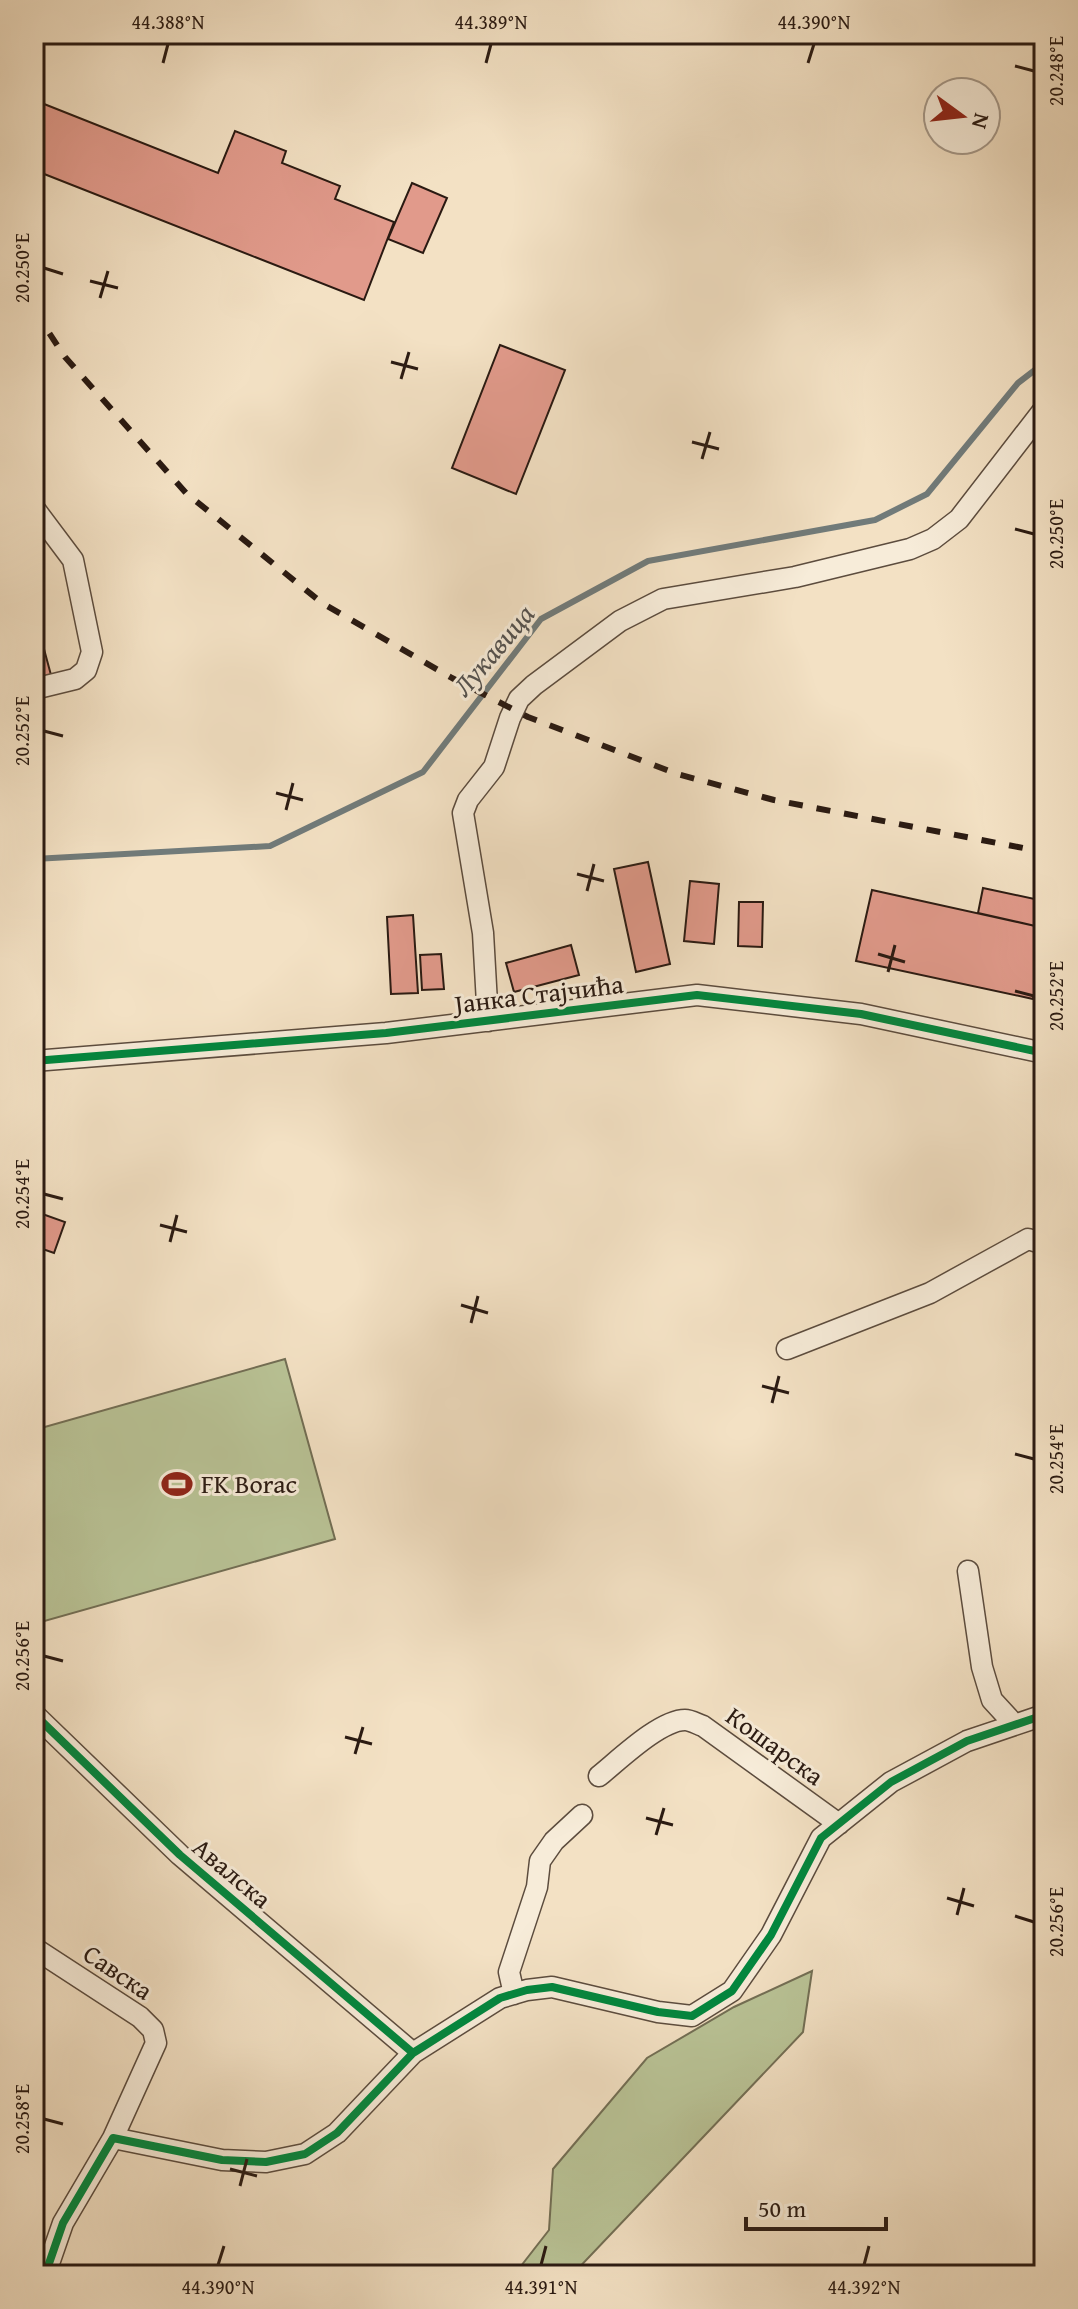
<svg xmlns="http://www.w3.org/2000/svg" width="1078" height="2309" font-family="'Gentium Book Plus',serif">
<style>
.green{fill:#b9c396;stroke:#726e54;stroke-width:2}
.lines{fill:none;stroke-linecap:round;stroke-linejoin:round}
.stream{stroke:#717b7a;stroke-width:6}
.building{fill:#e19a8b;stroke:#2a1a12;stroke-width:2}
.minor-casing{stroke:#5c4c3e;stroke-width:23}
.minor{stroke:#f7ecd9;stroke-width:20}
.rail{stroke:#2a1a12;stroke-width:6;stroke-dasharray:14 14;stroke-linecap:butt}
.cycleway-casing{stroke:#f7ecd9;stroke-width:13}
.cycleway{stroke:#00873e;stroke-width:8}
.ticks{fill:none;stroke:#2a1a12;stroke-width:3}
.labels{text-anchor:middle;stroke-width:6;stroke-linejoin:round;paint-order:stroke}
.street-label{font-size:26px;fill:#2a1a12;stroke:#f7ecd9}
.poi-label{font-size:26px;fill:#2a1a12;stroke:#f7ecd9;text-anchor:start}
.water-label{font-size:28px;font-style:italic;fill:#54524f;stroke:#f7ecd9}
.neatline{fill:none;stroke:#2a1a12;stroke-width:3}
.ticks-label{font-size:20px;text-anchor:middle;fill:#2a1a12}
</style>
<rect width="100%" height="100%" fill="#f3e1c4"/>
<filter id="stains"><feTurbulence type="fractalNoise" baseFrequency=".0025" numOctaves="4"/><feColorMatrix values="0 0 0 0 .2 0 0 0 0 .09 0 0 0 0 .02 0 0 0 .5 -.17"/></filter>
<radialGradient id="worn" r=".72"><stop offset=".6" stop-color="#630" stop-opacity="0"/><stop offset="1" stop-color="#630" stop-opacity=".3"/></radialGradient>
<path class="green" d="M285 1359 335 1539 34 1624V1430Z
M812 1971 803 2032 572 2275H514L549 2230 553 2169 647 2058 734 2007Z"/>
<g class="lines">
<path class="stream" d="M34 859 270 846 423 772 541 619 648 561 875 520 927 494 1018 383 1044 363"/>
</g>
<path class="building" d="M34 100 218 173 235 131 286 151 282 163 340 186 335 199 394 222 364 300 34 170Z
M412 183 447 198 423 253 388 239Z
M500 345 565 370 516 494 452 468Z
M34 612 51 675 34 680Z
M648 862 670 964 636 972 614 869Z
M690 881 719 884 714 944 684 941Z
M983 888 1044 901V928L978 913Z
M872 890 1044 928V951L1033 999 856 961Z
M739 902H763L762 947 738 946Z
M413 915 418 993 391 994 387 917Z
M571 945 579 975 514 992 506 963Z
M441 954 444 989 422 990 420 955Z
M34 1211 65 1222 54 1253 34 1246Z"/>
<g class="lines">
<g class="minor-casing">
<path id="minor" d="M34 508 73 560 92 652 86 670 75 679 34 689
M488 1021 483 933 463 813 468 800 494 767 510 718 519 699 534 685 620 621 663 599 795 577 910 549 933 539 959 519 1044 409
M34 1061 386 1033 697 995 861 1014 1044 1053
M787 1349 930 1293 1028 1239 1044 1244
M968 1571 982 1667 992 1700 1014 1724
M34 1714 180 1855 413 2053
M599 1776C619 1760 660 1720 685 1720 691 1720 697 1724 703 1726L839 1824
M34 1948 140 2017 153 2030 156 2043 113 2138
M514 1994 509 1972 537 1887 540 1861 554 1841 582 1815
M45 2275 63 2223 113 2138 222 2160 266 2162 305 2154 337 2133 413 2053 500 1998 527 1990 552 1987 658 2012 692 2016 732 1991 771 1935 821 1838 891 1782 967 1741 1044 1715"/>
</g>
<use href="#minor" class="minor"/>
<path class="rail" d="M34 310 65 357 186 493 322 603 452 678 528 717 677 774 774 800 1044 852"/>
<g class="cycleway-casing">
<path id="cycleway" d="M34 1061 386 1033 697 995 861 1014 1044 1053
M34 1714 180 1855 413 2053
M45 2275 63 2223 113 2138 222 2160 266 2162 305 2154 337 2133 413 2053 500 1998 527 1990 552 1987 658 2012 692 2016 732 1991 771 1935 821 1838 891 1782 967 1741 1044 1715"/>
</g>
<use href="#cycleway" class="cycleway"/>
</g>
<path class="ticks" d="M163 63 168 44M486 63 491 44M808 63 814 44M1015 66 1034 71M44 268 63 274M90 281 118 288M100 298 108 271M391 362 418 369M401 379 409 352M692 442 719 449M702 459 710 432M1015 529 1034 534M44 731 63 736M276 793 303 800M286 810 293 783M577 874 604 881M587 891 594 864M878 954 905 962M888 972 895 945M1015 991 1034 996M44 1194 63 1199M160 1225 187 1232M170 1242 177 1215M461 1305 488 1313M471 1323 478 1296M762 1386 789 1393M772 1403 779 1376M1015 1454 1034 1459M44 1656 63 1661M345 1737 372 1744M355 1754 363 1727M646 1818 673 1825M656 1835 664 1808M947 1898 974 1906M957 1915 964 1888M1015 1916 1034 1922M44 2119 63 2124M230 2169 257 2176M240 2186 247 2159M218 2265 224 2246M541 2265 546 2246M864 2265 869 2246"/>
<defs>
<g id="stadium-bare" transform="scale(2.4)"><path d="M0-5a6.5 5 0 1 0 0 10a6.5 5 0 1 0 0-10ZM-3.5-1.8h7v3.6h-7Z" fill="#8f2418" stroke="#f7ecd9" stroke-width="2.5" paint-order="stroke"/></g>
</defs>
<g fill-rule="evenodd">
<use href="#stadium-bare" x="177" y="1484"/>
</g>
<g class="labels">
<g class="street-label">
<text transform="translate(539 994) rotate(-7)" y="9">Јанка Стајчића</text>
<text transform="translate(775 1746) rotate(36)" y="9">Кошарска</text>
<text transform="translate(232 1873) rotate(40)" y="9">Авалска</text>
<text transform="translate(118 1972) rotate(34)" y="9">Савска</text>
</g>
<g class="poi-label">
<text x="201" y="1493">FK Borac</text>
</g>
<g class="water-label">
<text transform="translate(493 650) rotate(-50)" y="10">Лукавица</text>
</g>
</g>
<rect width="1078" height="2309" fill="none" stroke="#f3e1c4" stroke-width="88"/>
<g transform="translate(962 116) rotate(105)"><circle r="38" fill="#f7ecd9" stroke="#a59889" stroke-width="2"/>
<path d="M0-6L14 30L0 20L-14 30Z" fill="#8f2418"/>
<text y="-12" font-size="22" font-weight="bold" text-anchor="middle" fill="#2a1a12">N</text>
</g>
<path d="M746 2217v12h140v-12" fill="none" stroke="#2a1a12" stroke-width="4"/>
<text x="758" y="2217" font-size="24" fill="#2a1a12" stroke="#f7ecd9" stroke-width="6" paint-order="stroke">50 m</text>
<rect x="44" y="44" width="990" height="2221" class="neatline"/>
<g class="ticks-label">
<text x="168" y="29">44.388°N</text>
<text x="491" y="29">44.389°N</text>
<text x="814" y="29">44.390°N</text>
<text transform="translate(1056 71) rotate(-90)" y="7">20.248°E</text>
<text transform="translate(22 268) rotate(-90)" y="7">20.250°E</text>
<text transform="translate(1056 534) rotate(-90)" y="7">20.250°E</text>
<text transform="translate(22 731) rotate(-90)" y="7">20.252°E</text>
<text transform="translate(1056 996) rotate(-90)" y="7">20.252°E</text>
<text transform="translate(22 1194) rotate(-90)" y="7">20.254°E</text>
<text transform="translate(1056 1459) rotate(-90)" y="7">20.254°E</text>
<text transform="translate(22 1656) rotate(-90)" y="7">20.256°E</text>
<text transform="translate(1056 1922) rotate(-90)" y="7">20.256°E</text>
<text transform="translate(22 2119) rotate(-90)" y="7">20.258°E</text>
<text x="218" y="2294">44.390°N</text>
<text x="541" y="2294">44.391°N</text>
<text x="864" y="2294">44.392°N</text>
</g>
<rect width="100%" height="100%" filter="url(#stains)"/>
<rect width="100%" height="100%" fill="url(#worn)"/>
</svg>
